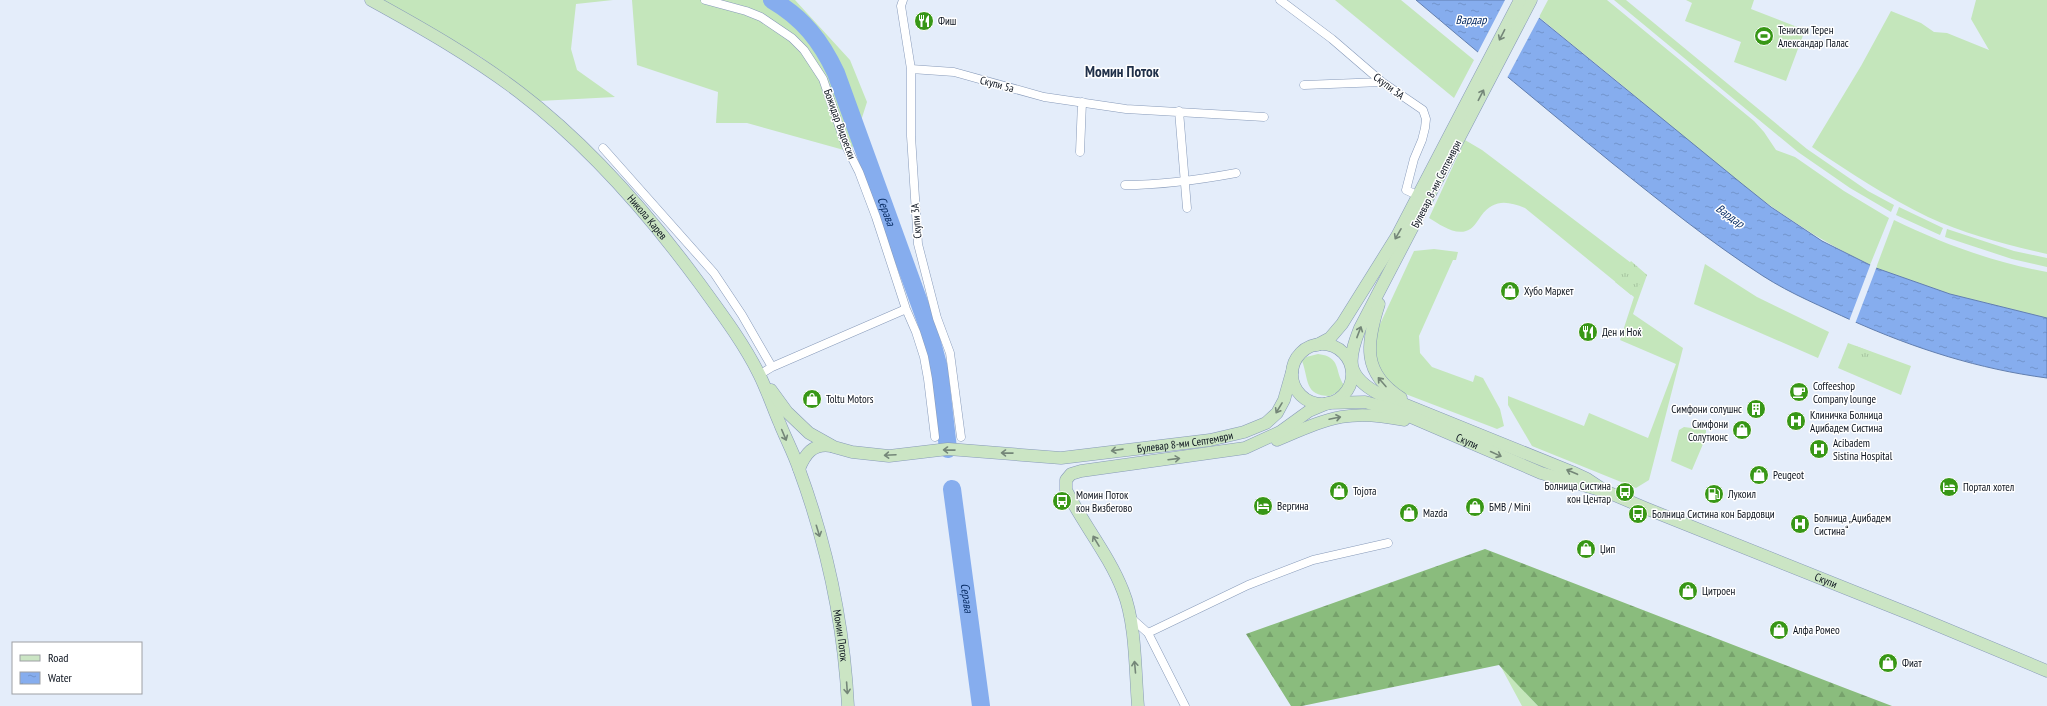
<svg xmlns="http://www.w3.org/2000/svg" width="2047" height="706" font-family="'PT Sans Narrow',sans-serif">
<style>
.grass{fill:#c4e6bb}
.forest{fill:url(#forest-firs)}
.park{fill:url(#park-tufts)}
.water{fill:url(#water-ripples);stroke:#617eaf}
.pier{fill:#e4edfa}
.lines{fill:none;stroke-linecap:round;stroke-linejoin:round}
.river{stroke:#86adee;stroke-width:18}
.street-casing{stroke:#879ab9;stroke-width:9}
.secondary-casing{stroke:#879ab9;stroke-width:13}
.street{stroke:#fff;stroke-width:8}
.secondary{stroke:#cbe5c4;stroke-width:12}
.oneway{stroke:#748678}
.labels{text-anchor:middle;stroke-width:3;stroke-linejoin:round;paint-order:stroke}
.poi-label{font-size:11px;fill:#0a111c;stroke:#fff;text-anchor:start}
.street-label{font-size:11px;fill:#0a111c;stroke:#fff}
.water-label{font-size:12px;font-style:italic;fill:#092d65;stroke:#fff}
.district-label{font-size:15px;font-weight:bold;fill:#203049;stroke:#fff}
</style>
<defs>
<pattern id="forest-firs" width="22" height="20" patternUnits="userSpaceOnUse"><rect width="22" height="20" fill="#8abc7d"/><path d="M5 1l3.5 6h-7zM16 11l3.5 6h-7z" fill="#76a16b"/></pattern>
<pattern id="park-tufts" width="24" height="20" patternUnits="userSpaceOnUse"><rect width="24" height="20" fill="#c4e6bb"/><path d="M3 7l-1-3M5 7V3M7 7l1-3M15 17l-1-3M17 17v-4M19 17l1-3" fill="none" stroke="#a7c4a0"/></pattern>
<pattern id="water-ripples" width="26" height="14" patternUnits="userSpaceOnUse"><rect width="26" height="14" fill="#86adee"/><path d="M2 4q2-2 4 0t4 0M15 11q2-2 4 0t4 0" fill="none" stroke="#7294cc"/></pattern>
</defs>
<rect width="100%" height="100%" fill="#e4edfa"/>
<path class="grass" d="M383 0H613L576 4 571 49 577 70 615 97 539 101 481 57Z
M632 0H795L850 60 867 102 851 152 747 123H716L718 92 637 65Z
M1335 0H1401L1474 60 1454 98Z
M1548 0H1607L1754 121 1764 132 1776 150 1795 157 1844 191 1889 218 1870 265C1785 225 1713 163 1642 102 1608 73 1573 46 1539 17Z
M1614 0H1626L1807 149 1868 191 1894 205 1891 212 1850 188 1798 152Z
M1686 0H1754L1751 9 1805 30 1786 81 1734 62 1741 42 1685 21 1692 3Z
M1976 0H2047V254C2007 245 1965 234 1928 217 1887 197 1850 173 1812 147L1861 66 1891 11 1921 23 1934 32 1947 33 1989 50 1971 19Z
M1465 140 1482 150 1647 275 1633 314 1683 348 1649 480 1636 488 1532 446 1508 405V396L1584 426 1589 413 1648 438 1676 364 1620 340 1634 297 1525 208C1507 201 1494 199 1481 216 1477 222 1473 229 1466 231 1454 235 1439 224 1429 218Z
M1899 207 1943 228 1940 235 1896 215Z
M1894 220C1943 244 1993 262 2047 272V318L1950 294 1876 268Z
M1947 229 2014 251 2047 258V267L2012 259 1945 237Z
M1434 249 1458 252 1456 260H1453L1419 336 1420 353 1432 367 1473 382 1475 375 1483 378 1500 409 1504 426 1497 429 1492 427 1395 390 1377 366 1374 337 1414 251Z
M1705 264 1757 297 1829 332 1818 358 1694 304Z
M1848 343 1911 366 1901 395 1838 368Z
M1318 354C1342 357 1334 371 1344 385L1341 390 1330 396C1304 396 1309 379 1302 361L1306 357Z
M1684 427 1706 430V437L1692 470 1671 461 1679 430Z
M1500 665 1538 706H1522Z"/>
<path class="forest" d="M1485 549 1850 690 1892 706H1538L1499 665 1302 706H1291L1246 634Z"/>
<path class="park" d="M1631 261 1647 275 1631 295 1615 282Z
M1856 346 1876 354 1872 367 1852 359Z"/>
<path class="water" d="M1416 0H1517L1741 183 1771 207 1822 241 1876 268 1950 294 2047 318V378C1979 369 1916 349 1853 321 1823 307 1791 294 1763 276 1710 242 1661 202 1612 163 1546 109 1481 55 1416 0Z"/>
<path class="pier" d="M1505 0H1520L1540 16 1507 78 1477 54Z
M1871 263 1877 266 1855 324 1849 321Z"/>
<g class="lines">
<g class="river">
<path id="s1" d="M772 0C803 18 821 41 836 73L927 324 939 368 948 449"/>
<path id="s2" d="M952 489 981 706"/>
</g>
<g class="street-casing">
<path id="street" d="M705 0 746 11 761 17 792 38 804 50 823 79 846 146 859 172 876 217 906 309 916 332 924 357 928 379 935 437
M903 0 901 6 911 69V136L918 244 937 318 950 353 961 437
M1280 0 1332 39 1382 82 1423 110 1426 119 1425 128 1422 140 1414 159 1406 190 1419 196
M911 69 954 72 1044 97 1126 109 1264 117
M1304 85 1382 82
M1179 111 1187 208
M603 148 714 273 742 315 772 367
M1080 152 1082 102
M1125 185C1164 185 1198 180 1236 173
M759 375 772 367 906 309
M1130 617 1148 633 1248 585 1313 560 1388 543
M1148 633 1185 706"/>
</g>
<g class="secondary-casing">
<g id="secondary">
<path id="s3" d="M371 0C422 28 473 57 519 92 590 146 648 213 700 284 721 313 743 342 759 374 767 390 773 408 780 424 786 439 794 454 799 469 827 545 844 626 848 706"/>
<path id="s4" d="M1531 0 1360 328C1347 361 1346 376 1379 394L1572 472 1587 479 1605 491 1645 508 1915 616 2047 671"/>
<path d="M1379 304C1366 344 1362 373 1401 398"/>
<circle cx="1322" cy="374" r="30"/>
<path d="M1317 345 1330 338 1342 324 1397 236 1520 0"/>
<path id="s5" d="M771 390 787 412 809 433 834 447 852 452 889 456 948 449 1061 458 1210 440 1244 432 1266 423 1277 413 1284 400 1292 372"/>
<path d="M1277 440C1327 419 1347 408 1404 420"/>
<path d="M799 469C805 454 813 443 831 446"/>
<path id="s6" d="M1138 706C1135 671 1136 623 1123 591 1109 555 1083 524 1066 490V480L1071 474 1081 471 1245 448 1280 432 1309 411 1328 403 1365 402 1397 411 1541 473 1600 490"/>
</g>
</g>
<use href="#street" class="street"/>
<use href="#secondary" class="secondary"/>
</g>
<defs><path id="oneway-shaft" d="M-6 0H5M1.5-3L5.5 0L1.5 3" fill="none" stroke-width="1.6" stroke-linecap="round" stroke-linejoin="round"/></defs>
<g class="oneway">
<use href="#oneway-shaft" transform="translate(1502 35) rotate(117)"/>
<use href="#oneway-shaft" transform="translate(1481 95) rotate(-63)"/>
<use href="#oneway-shaft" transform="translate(1398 234) rotate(120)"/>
<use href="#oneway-shaft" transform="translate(1359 332) rotate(-69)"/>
<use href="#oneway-shaft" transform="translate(1382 382) rotate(-131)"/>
<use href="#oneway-shaft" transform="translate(1279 408) rotate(121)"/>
<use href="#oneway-shaft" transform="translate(1335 418) rotate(-12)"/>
<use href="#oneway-shaft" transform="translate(784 435) rotate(67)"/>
<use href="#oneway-shaft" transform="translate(949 450) rotate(-179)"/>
<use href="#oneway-shaft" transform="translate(1117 450) rotate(172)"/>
<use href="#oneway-shaft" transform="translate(1007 453) rotate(-179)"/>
<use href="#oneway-shaft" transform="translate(1496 454) rotate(25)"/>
<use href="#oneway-shaft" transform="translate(890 455) rotate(177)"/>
<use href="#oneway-shaft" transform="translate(1174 459) rotate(-7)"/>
<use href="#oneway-shaft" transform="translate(1572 472) rotate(-157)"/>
<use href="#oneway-shaft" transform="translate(818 531) rotate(73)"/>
<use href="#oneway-shaft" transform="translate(1096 541) rotate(-121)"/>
<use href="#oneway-shaft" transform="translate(1135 667) rotate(-95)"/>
<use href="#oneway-shaft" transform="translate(847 688) rotate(86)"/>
</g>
<defs>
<g id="restaurant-disc" transform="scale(1)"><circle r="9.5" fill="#389716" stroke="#fff"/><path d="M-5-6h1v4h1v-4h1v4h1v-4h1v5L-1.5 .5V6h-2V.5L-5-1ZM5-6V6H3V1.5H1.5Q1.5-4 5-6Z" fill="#fff"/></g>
<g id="stadium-disc" transform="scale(1)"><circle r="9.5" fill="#389716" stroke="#fff"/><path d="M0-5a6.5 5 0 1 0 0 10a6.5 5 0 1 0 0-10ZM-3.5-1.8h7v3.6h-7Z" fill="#fff"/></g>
<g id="shop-disc" transform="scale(1)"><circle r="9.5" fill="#389716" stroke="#fff"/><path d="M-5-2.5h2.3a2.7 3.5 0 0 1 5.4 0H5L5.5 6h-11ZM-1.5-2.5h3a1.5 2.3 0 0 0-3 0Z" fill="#fff"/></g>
<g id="cafe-disc" transform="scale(1)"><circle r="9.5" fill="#389716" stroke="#fff"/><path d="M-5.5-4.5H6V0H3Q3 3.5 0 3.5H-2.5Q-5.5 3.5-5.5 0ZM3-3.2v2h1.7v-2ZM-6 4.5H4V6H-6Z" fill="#fff"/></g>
<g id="building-disc" transform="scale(1)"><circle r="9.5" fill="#389716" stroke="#fff"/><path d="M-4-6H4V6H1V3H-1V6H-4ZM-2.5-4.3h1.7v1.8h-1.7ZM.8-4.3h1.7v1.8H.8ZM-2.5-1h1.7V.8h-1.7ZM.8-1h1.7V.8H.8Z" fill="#fff"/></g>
<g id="hospital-disc" transform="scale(1)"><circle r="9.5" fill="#389716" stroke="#fff"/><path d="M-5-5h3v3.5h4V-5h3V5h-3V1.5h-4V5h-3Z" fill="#fff"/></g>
<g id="hotel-disc" transform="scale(1)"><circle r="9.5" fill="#389716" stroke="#fff"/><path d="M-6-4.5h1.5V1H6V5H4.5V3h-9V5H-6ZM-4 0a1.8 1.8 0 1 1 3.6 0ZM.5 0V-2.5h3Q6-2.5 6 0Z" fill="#fff"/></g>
<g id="bus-disc" transform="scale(1)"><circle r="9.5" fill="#389716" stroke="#fff"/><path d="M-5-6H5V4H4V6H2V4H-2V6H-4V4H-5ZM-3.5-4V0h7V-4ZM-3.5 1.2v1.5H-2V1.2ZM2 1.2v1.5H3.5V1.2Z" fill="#fff"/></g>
<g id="fuel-disc" transform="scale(1)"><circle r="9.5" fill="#389716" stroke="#fff"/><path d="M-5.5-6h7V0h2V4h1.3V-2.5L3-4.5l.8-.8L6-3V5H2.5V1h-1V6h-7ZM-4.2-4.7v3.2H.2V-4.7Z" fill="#fff"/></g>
</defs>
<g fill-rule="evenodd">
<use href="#restaurant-disc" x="924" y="21"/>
<use href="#stadium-disc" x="1764" y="36"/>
<use href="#shop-disc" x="1510" y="291"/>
<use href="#restaurant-disc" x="1588" y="332"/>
<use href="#cafe-disc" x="1799" y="392"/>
<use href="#shop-disc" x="812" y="399"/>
<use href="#building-disc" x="1756" y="409"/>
<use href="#hospital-disc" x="1796" y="421"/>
<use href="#shop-disc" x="1742" y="430"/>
<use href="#hospital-disc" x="1819" y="449"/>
<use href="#shop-disc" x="1759" y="475"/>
<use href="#hotel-disc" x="1949" y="487"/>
<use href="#shop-disc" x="1339" y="491"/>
<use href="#bus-disc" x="1625" y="492"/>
<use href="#fuel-disc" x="1714" y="494"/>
<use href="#bus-disc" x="1062" y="501"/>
<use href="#hotel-disc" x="1263" y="506"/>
<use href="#shop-disc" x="1475" y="507"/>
<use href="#shop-disc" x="1409" y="513"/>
<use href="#bus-disc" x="1638" y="514"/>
<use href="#hospital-disc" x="1800" y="524"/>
<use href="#shop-disc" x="1586" y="549"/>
<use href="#shop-disc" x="1688" y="591"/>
<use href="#shop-disc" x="1779" y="630"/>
<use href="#shop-disc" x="1888" y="663"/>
</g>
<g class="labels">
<g class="poi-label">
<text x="938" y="25">Фиш</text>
<text x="1778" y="34">Тениски Терен<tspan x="1778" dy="13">Александар Палас</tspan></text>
<text x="1524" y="295">Хубо Маркет</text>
<text x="1602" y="336">Ден и Ноќ</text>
<text x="1813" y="390">Coffeeshop<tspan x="1813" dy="13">Company lounge</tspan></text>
<text x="826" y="403">Toltu Motors</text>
<text x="1742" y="413" text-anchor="end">Симфони солушнс</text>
<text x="1810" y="419">Клиничка Болница<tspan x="1810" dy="13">Аџибадем Систина</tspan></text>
<text x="1728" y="428" text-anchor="end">Симфони<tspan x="1728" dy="13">Солутионс</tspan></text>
<text x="1833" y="447">Acibadem<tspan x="1833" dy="13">Sistina Hospital</tspan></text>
<text x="1773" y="479">Peugeot</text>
<text x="1611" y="490" text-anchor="end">Болница Систина<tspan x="1611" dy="13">кон Центар</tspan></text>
<text x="1963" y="491">Портал хотел</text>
<text x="1353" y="495">Тојота</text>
<text x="1728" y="498">Лукоил</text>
<text x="1076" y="499">Момин Поток<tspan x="1076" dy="13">кон Визбегово</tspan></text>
<text x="1277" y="510">Вергина</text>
<text x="1489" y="511">БМВ / Mini</text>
<text x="1423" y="517">Mazda</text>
<text x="1652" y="518">Болница Систина кон Бардовци</text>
<text x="1814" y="522">Болница „Аџибадем<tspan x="1814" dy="13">Систина“</tspan></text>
<text x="1600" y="553">Џип</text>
<text x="1702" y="595">Цитроен</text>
<text x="1793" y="634">Алфа Ромео</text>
<text x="1902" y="667">Фиат</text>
</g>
<g class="street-label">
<text transform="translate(997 84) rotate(15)" y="4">Скупи 5а</text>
<text transform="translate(1389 86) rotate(37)" y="4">Скупи 3А</text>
<text transform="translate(840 124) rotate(70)" y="4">Божидар Видоески</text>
<text transform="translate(1436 184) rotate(-63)" y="4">Булевар 8-ми Септември</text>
<text dy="4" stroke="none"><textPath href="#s3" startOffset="354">Никола Карев</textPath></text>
<text transform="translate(916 221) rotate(-95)" y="4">Скупи 3А</text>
<text dy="4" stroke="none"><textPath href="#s5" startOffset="440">Булевар 8-ми Септември</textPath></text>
<text dy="4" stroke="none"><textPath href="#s6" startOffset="668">Скупи</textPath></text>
<text dy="4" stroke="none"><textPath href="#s4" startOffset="934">Скупи</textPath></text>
<text dy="4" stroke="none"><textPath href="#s3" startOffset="822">Момин Поток</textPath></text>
</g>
<g class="water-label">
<text x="1471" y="24">Вардар</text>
<text dy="4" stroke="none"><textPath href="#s1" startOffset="246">Серава</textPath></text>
<text transform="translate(1730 216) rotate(36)" y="4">Вардар</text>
<text dy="4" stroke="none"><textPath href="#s2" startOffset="110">Серава</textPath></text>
</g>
<g class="district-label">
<text x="1122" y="77">Момин Поток</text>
</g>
</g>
<rect x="12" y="642" width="130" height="52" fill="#ffffff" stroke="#9da0a4"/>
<rect x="20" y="655" width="20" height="6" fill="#cbe5c4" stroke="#9da0a4"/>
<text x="48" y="662" font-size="12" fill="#0a111c">Road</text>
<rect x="20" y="672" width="20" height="12" fill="url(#water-ripples)" stroke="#9da0a4"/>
<text x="48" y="682" font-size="12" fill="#0a111c">Water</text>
</svg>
